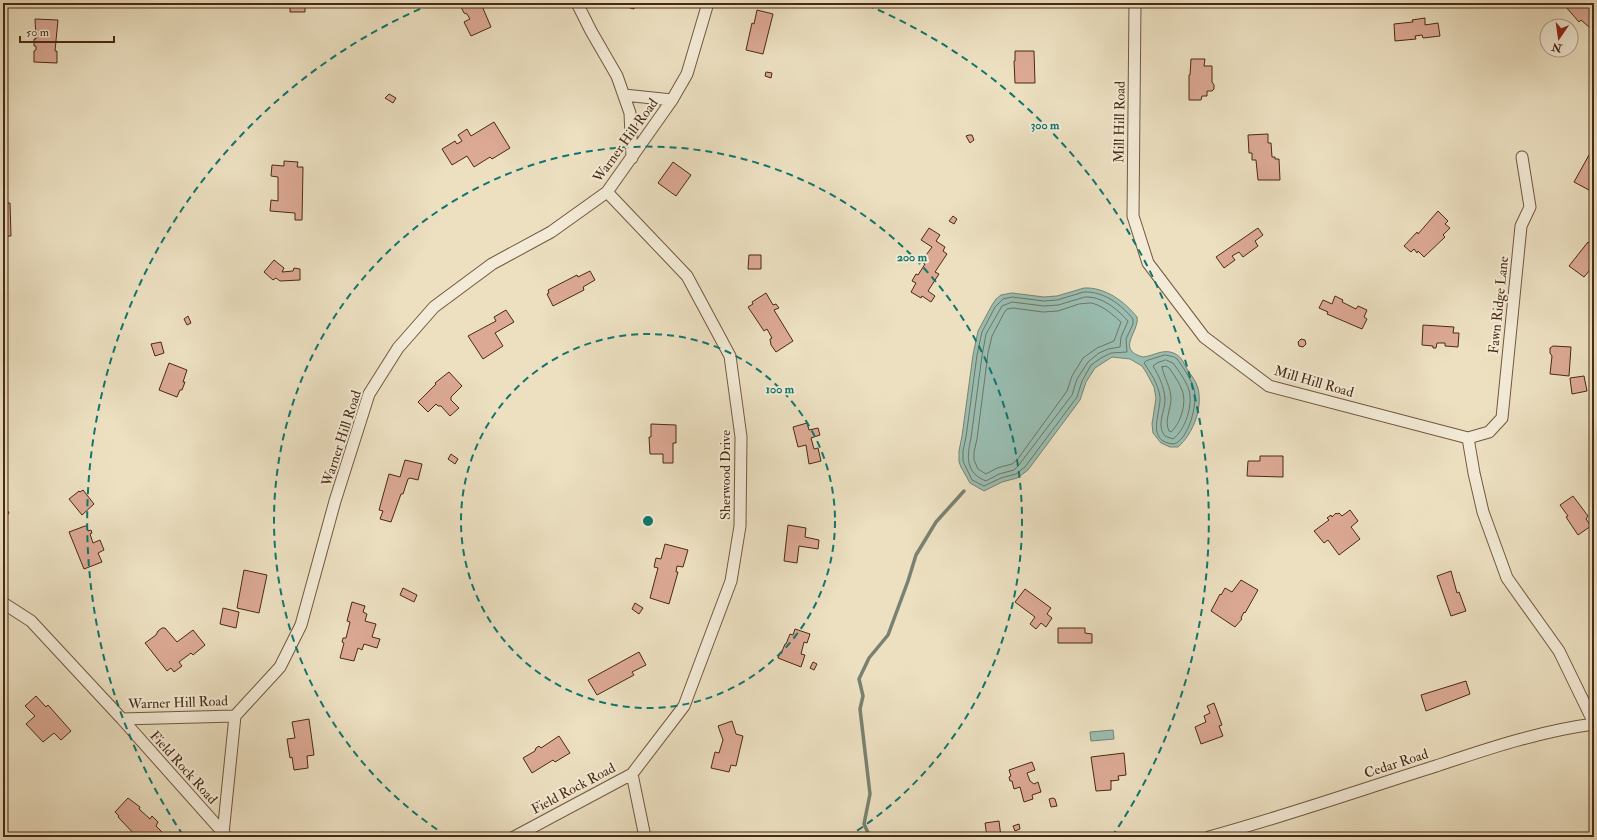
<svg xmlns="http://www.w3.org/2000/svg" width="1597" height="840" font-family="'IM FELL Double Pica',serif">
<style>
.water{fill:#99bdb1;stroke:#798271}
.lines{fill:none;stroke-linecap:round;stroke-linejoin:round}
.shore{stroke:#717462;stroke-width:1}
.stream{stroke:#798271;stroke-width:3.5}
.building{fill:#dca994;stroke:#492a12}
.minor-casing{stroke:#72583e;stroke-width:13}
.minor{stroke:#f3ebd7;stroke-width:11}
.ring{fill:none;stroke:#0f766e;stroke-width:2;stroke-dasharray:7 5}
.labels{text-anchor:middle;stroke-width:4;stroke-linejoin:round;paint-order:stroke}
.street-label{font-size:14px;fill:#492a12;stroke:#f3ebd7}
.centre{fill:#0f766e;stroke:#f3ebd7;stroke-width:2}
.ring-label{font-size:12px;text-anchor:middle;font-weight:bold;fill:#0f766e;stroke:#f3ebd7;stroke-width:4;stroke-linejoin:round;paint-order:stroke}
</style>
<rect width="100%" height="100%" fill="#ece0c1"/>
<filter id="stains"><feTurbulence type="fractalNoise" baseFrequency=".005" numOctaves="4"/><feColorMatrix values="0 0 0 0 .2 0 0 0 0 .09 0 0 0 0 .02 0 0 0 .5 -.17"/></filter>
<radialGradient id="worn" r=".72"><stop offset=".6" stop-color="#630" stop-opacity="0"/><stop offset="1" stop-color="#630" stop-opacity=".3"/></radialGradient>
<path class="water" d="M1084 288C1105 287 1124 301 1137 317 1140 331 1115 350 1143 357 1153 356 1161 350 1170 352 1180 354 1183 361 1187 369 1191 375 1196 381 1198 388 1203 408 1193 434 1178 447H1170L1161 443 1153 433 1152 424 1156 398 1154 387 1146 372 1142 366 1130 359 1112 357 1095 368 1086 382 1080 400 1028 470 1017 478 1002 482 984 491 970 483 961 467 959 462V451L962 436 973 355 978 331 992 305 996 299 1001 295 1012 293 1044 297 1057 296Z
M1113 730 1114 739 1091 741 1090 732Z"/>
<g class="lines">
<path class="shore" d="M1084 292C1103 291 1121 304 1133 319V324L1126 339 1127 352 1111 353 1101 358 1091 365 1082 381 1077 397 1025 467 1016 474 1001 478 984 486 972 480 963 461V451L966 437 977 355 982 332 995 307 1003 299 1012 297 1044 301 1057 300Z
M1085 297C1102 296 1117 309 1128 321L1121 337 1120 347 1108 349 1099 353 1088 362 1077 379 1072 395 1018 466 1014 470 999 474 986 481C965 473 967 456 971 438L982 356 986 334 1002 306 1012 302 1044 306 1058 305Z
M1091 303C1102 305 1112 314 1121 322L1114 341 1097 348 1083 358 1072 376 1067 391 1017 460 1012 464 997 468 986 474 978 469 974 460V452L977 439 988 353 992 336 1004 313 1007 309 1013 308 1043 312 1058 311 1079 304Z
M1165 355C1169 356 1174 356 1177 359 1182 365 1192 381 1194 389 1198 403 1189 439 1174 444 1145 442 1161 413 1160 397 1158 383 1151 374 1144 363L1146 361Z
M1166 360 1173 363C1179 371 1186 381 1189 390 1193 405 1186 429 1173 439L1165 436C1156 425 1165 412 1165 399 1164 386 1159 376 1153 366L1157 363Z
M1162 367 1166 366 1169 368C1174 375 1179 382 1182 390 1187 402 1181 423 1171 432L1169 431C1164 421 1171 409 1171 399 1171 387 1164 378 1162 367Z"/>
<path class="stream" d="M870 837 864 824 870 794 860 709 863 696 859 679 869 658 888 635 908 581 916 555 936 522 964 491"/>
</g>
<path class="building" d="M290 3H326H305V12H290Z
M459 3H487L482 6 491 27 471 36 464 22 470 19 467 14 464 13Z
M623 3H635L634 9 623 6Z
M1570 3H1594V23L1589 27 1581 20 1579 22 1566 7Z
M757 10 773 14 763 54 746 50 752 23 754 24Z
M1425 18V25L1438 23 1440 36 1423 38 1422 35 1415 36 1416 39 1395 41 1394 24 1413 22 1412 20Z
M35 19 58 20 55 51H57V63L34 62V51L36 50V46H34V39H36Z
M1015 51H1034L1035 83H1015L1014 61H1015Z
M1191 59H1205L1204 66H1212V82L1214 85V89L1212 91H1207V96H1202L1201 100H1189V75H1190Z
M766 72 772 73 771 78 765 76Z
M389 94 396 98 393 103 385 98Z
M494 122 510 148 492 159 490 157 474 167 467 156 452 165 442 149 455 141 457 144 462 141 458 135 467 129 471 136Z
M1268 134V143H1271L1272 157H1275V159H1279L1280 180H1258L1256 160H1252V153H1249L1248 135Z
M969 135H972L974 140 970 143 966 136Z
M1589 155 1594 158V187L1592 185 1589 190 1574 182Z
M284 161 298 162 297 167H303L302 220H295V213L270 211 271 200 278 201V177L271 176 272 165 284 166Z
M673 162 691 175 676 196 658 183Z
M3 203H10L11 236H3Z
M1438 211 1448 221 1445 224 1450 228 1443 235 1445 237 1424 257 1418 251 1417 253 1414 249 1411 252 1404 246 1417 232 1418 234Z
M953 216 957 219 954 224 949 221Z
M929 228 940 235 936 241 945 247 943 251 947 254 935 272 939 274 928 291 935 296 931 302 922 296 921 298 911 292 916 283 912 281 916 274 918 275 925 264 920 261 923 257 924 258 932 247 921 240Z
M1258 228 1263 235 1255 241 1258 246 1243 257 1239 252 1232 256 1235 260 1224 268 1216 257Z
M1588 242 1594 247V265L1584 277 1569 266Z
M749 255H761V269H748Z
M274 260 284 268 282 272 293 271 294 268 300 269V280L280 281 276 278 273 280 264 272Z
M590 271 595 280 583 287 584 290 553 306 547 294 549 293 548 290 577 275 578 277Z
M766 293 773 305 776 304 779 308 774 310 793 341 776 352 771 345 770 339 772 338 767 329 764 331 748 307 753 304 752 302Z
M1335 296 1343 300 1342 302 1356 309 1358 306 1367 310 1364 317 1367 319 1362 329 1327 314 1328 312 1319 308 1323 300 1332 304Z
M506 310 514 322 495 333 503 346 483 359 468 336 496 321 494 317Z
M188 316 191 323 187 325 184 319Z
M1423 325 1454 327 1453 333H1459L1458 347 1445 346V343H1437L1436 348H1433V346L1422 345Z
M1301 339 1305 340 1306 344 1303 347 1299 346 1298 342Z
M161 342 164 353 155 356 151 344Z
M1553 346 1571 347 1569 376 1550 374 1552 356 1550 353V348Z
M169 363 187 370 183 382H185L182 390H180L177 397 159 390Z
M449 372 462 386 451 397V400L459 408 450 416 441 406H438L436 404 428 412 418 402 436 384 435 383Z
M1584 376 1587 391 1572 394 1570 378Z
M807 423 809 430 818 428 820 435 811 438 814 449 818 448 821 461 809 464 806 445 798 447 793 427Z
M651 424 676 425V443H673V463H663V454H650L649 437H651Z
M451 454 458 459 455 464 448 459Z
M1260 456H1283V477L1247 476 1248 461H1260Z
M405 460 422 464 418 480 410 478 408 479 403 494H401L391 522 380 519 383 511 379 510 389 474 400 477Z
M83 490 94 504 82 515 69 499 79 491 80 492Z
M1573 496 1588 516 1586 519 1591 526 1578 535 1566 517 1568 516 1560 505Z
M3 509 9 512 4 523H3Z
M1350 510 1358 521 1351 527 1360 539 1339 555 1328 540 1324 543 1314 531 1329 520 1327 518 1331 515 1332 517 1336 513 1337 514 1339 513 1342 516Z
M788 525 806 528 805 537 819 540 818 549 799 546 797 563 784 561Z
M85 526H87L88 531 91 530 92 533 90 534 93 543 100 540 104 550 98 553 102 562 84 569 69 532Z
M665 544 688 550 683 567 677 566 676 572H678L669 604 650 598 658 568 654 567 656 558 661 559Z
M244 570 267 575 259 613 237 608Z
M1451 571 1457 593 1459 592 1466 611 1451 616 1437 576Z
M1241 580 1258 590 1245 613 1244 612 1241 618 1242 619 1235 627 1211 611 1220 594 1221 595 1225 588 1232 592Z
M403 588 417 595 414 602 400 595Z
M1025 589 1051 608 1047 614 1052 618 1046 627 1041 623 1036 629 1030 624 1035 617 1015 602Z
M352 602 365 606 363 612 367 614 365 621 376 624 372 637 380 639 377 648 364 644 362 650 358 648 354 661 340 658 344 643 342 642 343 638H346L350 622 347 621Z
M635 603 643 608 639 614 632 609Z
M223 608 239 612 236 628 220 624Z
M162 628H165L177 642 193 630 205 645 193 655 191 653 179 662 182 666 174 672 171 668 167 671 145 643 156 635 158 631Z
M1058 628H1085V633L1092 634V643H1058Z
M795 629 810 634 807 643 804 642 801 654 805 655 801 667 778 658 780 653 781 654 785 644H786L790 634 793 635Z
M639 652 646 665 632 672 634 675 597 695 588 680Z
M813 662 817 664 814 670 810 668Z
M1466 681 1470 694 1426 711 1421 695Z
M36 696 46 707 48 705 71 731 61 740 54 733 43 742 26 724 35 716 25 706Z
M1214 703 1222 725 1219 726 1223 736 1201 744 1195 727 1206 722 1204 716 1210 713 1207 706Z
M309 719 314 755 307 756 308 768 294 770 292 757 290 758 287 739 295 738 292 722Z
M732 721 736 734 743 736 736 766 731 765 729 772 711 768 715 752 719 753 723 740 718 726Z
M559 736 570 753 555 762 553 760 532 773 523 758 535 751 536 748 539 746 541 748Z
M1124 753 1126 775 1118 776 1119 780 1111 781V780V790L1096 791 1091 757Z
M1032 762 1035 770 1027 773 1030 781 1034 784 1038 782 1041 792 1032 795 1033 799 1024 802 1020 787 1014 789 1012 781H1010L1009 777 1011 776 1009 770Z
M128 798 140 807 139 809 150 819 152 816 158 822 156 826 163 833 159 837H137L118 817 119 816 115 812Z
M1053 798 1055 799 1057 806 1051 807 1049 799Z
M999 821 1001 837H987L985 823Z
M1019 824 1020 829 1015 831 1013 826Z
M383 832 385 837 365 836 373 833 374 835Z"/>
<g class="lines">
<g class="minor-casing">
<path id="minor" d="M577 3 591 31 617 76 630 113 632 158
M1135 3 1133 216 1148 263 1204 337 1269 386 1468 438 1474 473 1483 512 1507 578 1559 651 1594 723
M624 95 672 100
M1468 438 1489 432 1502 418 1521 226 1530 207 1522 157
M3 603 31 621 122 719 235 716 280 667 301 625 335 501 369 394 398 348 434 307 492 264 551 232 607 192 672 100 687 74 708 3
M122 719 227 837
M632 774 645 837
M223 834 235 716
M514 837 632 774 684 706 731 581 740 526 741 437 730 356 687 276 607 192
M1209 837C1286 816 1360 790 1436 766 1487 749 1540 731 1594 724"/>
</g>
<use href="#minor" class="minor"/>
</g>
<g class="ring">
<circle cx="648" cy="521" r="187"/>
<path d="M447 836A374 374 0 1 1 849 836"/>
<path d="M183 835A561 561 0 0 1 429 5M867 5A561 561 0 0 1 1113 835"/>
</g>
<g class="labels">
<g class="street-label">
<text transform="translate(1119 122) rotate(-89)" y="5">Mill Hill Road</text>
<text transform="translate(625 140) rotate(-54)" y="5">Warner Hill Road</text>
<text transform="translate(1498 305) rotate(-84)" y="5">Fawn Ridge Lane</text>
<text transform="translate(1314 381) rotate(16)" y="5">Mill Hill Road</text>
<text transform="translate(341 438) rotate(-72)" y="5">Warner Hill Road</text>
<text transform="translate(725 475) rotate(-90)" y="5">Sherwood Drive</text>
<text transform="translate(178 702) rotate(-2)" y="5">Warner Hill Road</text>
<text transform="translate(1396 763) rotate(-18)" y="5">Cedar Road</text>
<text transform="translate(184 767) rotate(48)" y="5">Field Rock Road</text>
<text transform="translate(573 788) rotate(-28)" y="5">Field Rock Road</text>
</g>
</g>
<circle cx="648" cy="521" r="6" class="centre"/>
<g class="ring-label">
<text x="1045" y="129">300 m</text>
<text x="912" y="261">200 m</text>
<text x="780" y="393">100 m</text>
</g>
<rect width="1597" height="840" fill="none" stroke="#ece0c1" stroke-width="16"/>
<rect x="4" y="4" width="1589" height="832" fill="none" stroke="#492a12" stroke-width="2"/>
<rect x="8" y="8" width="1581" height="824" fill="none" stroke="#492a12"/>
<g transform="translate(1559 38) rotate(193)"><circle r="19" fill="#f3ebd7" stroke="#af9e88"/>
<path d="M0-3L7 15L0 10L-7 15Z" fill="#8f2418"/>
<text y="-6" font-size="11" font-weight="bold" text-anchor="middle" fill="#492a12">N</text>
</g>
<path d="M20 36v6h94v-6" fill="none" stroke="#492a12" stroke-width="2"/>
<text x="26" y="36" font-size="12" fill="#492a12" stroke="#f3ebd7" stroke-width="3" paint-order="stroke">50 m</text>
<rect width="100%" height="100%" filter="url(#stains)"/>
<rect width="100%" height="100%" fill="url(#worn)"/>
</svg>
